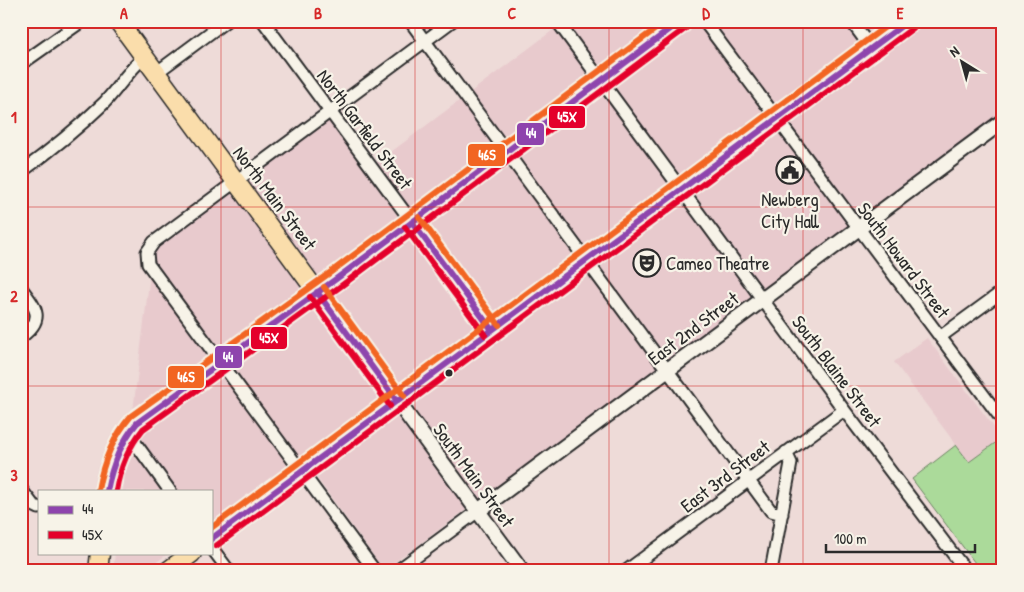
<svg xmlns="http://www.w3.org/2000/svg" width="1024" height="592" font-family="'Patrick Hand',sans-serif">
<style>
.built{fill:#e8cacd}
.green{fill:#abda9a;stroke:#6b8262}
.lines{fill:none;stroke-linecap:round;stroke-linejoin:round}
.minor-casing{stroke:#2b2b2b;stroke-width:15}
.tertiary-casing{stroke:#2b2b2b;stroke-width:18}
.primary-casing{stroke:#2b2b2b;stroke-width:21}
.minor{stroke:#f7f3e8;stroke-width:11}
.tertiary{stroke:#f7f3e8;stroke-width:14}
.primary{stroke:#faddab;stroke-width:18}
.bus-1-casing{stroke:#f7f3e8;stroke-width:10}
.bus-2-casing{stroke:#f7f3e8;stroke-width:10}
.bus-3-casing{stroke:#f7f3e8;stroke-width:10}
.bus-1{stroke:#8e44ad;stroke-width:6}
.bus-2{stroke:#e4002b;stroke-width:6}
.bus-3{stroke:#f26522;stroke-width:6}
.grid{fill:none;stroke:#d62828;stroke-width:1;stroke-opacity:0.55}
.bus-dot{fill:#2b2b2b;stroke:#f7f3e8;stroke-width:2}
.labels{text-anchor:middle;stroke-width:4.5;stroke-linejoin:round;paint-order:stroke}
.street-label{font-size:19px;fill:#2b2b2b;stroke:#f7f3e8}
.poi-label{font-size:19px;fill:#2b2b2b;stroke:#f7f3e8}
.line-badge{stroke:#f7f3e8;stroke-width:2}
.badge-label{font-size:14px;text-anchor:middle;font-weight:bold;fill:#fff}
.neatline{fill:none;stroke:#d62828;stroke-width:2}
.grid-label{font-size:16px;text-anchor:middle;font-weight:bold;fill:#d62828}
</style>
<rect width="100%" height="100%" fill="#eedbd8"/>
<filter id="ink" filterUnits="userSpaceOnUse"><feTurbulence type="fractalNoise" baseFrequency=".02" numOctaves="2"/><feDisplacementMap in="SourceGraphic" scale="10" xChannelSelector="R" yChannelSelector="G"/><feConvolveMatrix kernelMatrix="1 2 1 2 8 2 1 2 1" color-interpolation-filters="sRGB"/></filter>
<g filter="url(#ink)">
<path class="built" d="M565 21H1003V114L384 570 301 456 211 523V491H123L154 242 330 112 371 167Z
M927 338 1002 438 969 462 894 362Z
M115 553H169L144 571H113Z"/>
<path class="green" d="M1002 438 1003 571H981L912 479 956 445 969 462Z"/>
<g class="lines">
<g class="minor-casing">
<path id="minor" d="M263 21 492 330
M410 21 771 511 782 514
M557 21 844 410 966 571
M704 21 1003 421
M851 21 871 48
M21 64 82 21
M156 73 226 21
M21 172C50 151 78 128 104 103 118 88 128 71 144 57
M21 288C36 308 46 319 21 337
M940 337 1003 291
M128 433 170 491
M21 489 33 505 39 508
M211 547 229 571
M375 571 148 264 147 252 154 242 452 21
M397 571 478 511
M626 571 844 410
M771 571 791 463 786 452"/>
</g>
<g class="tertiary-casing">
<path id="tertiary" d="M397 401 522 571
M478 511 1003 121"/>
</g>
<g class="primary-casing">
<path id="primary" d="M118 21 397 401
M107 491C111 464 119 443 137 423L336 279 681 21
M211 539 908 21
M98 571 100 553
M168 571 192 553"/>
</g>
<use href="#minor" class="minor"/>
<use href="#tertiary" class="tertiary"/>
<use href="#primary" class="primary"/>
<g class="bus-1-casing">
<path id="bus-1" d="M412 222 492 330
M317 292 397 401
M107 491C112 465 120 443 137 423L336 279 681 21
M211 539 908 21"/>
</g>
<g class="bus-2-casing">
<path id="bus-2" d="M405 227 485 335
M310 297 390 406
M116 491C120 467 128 448 143 429L341 286 686 28
M216 546 913 28"/>
</g>
<g class="bus-3-casing">
<path id="bus-3" d="M419 217 499 325
M324 287 404 396
M98 490C103 462 112 438 131 416L331 272 666 21
M211 528 893 21"/>
</g>
<use href="#bus-1" class="bus-1"/>
<use href="#bus-2" class="bus-2"/>
<use href="#bus-3" class="bus-3"/>
</g>
</g>
<path class="grid" d="M221 21V571M415 21V571M609 21V571M803 21V571M21 207H1003M21 386H1003"/>
<defs>
<g id="civic-ring" transform="scale(1.4375)"><circle r="9.5" fill="#f7f3e8" stroke="#2b2b2b" stroke-width="1.5"/><path d="M-.6-6.5H3V-4.5H.6V-3L4-1V1h2V6H-6V1h2V-1L-.6-3ZM-1.2 2.5V6h2.4V2.5Z" fill="#2b2b2b"/></g>
<g id="theatre-ring" transform="scale(1.4375)"><circle r="9.5" fill="#f7f3e8" stroke="#2b2b2b" stroke-width="1.5"/><path d="M-5-5.5Q0-4 5-5.5V0Q5 5 0 6Q-5 5-5 0ZM-3.3-2.5H-1v1.5H-3.3ZM1-2.5H3.3v1.5H1ZM-2.8 1Q0 5.5 2.8 1Z" fill="#2b2b2b"/></g>
</defs>
<g fill-rule="evenodd">
<use href="#civic-ring" x="790" y="170"/>
<use href="#theatre-ring" x="647" y="263"/>
</g>
<circle class="bus-dot" cx="449" cy="373" r="4.5"/>
<g class="labels">
<g class="street-label">
<text transform="translate(365 129) rotate(53)" y="7">North Garfield Street</text>
<text transform="translate(275 198) rotate(53)" y="7">North Main Street</text>
<text transform="translate(904 260) rotate(53)" y="7">South Howard Street</text>
<text transform="translate(693 328) rotate(-37)" y="7">East 2nd Street</text>
<text transform="translate(837 371) rotate(53)" y="7">South Blaine Street</text>
<text transform="translate(474 475) rotate(54)" y="7">South Main Street</text>
<text transform="translate(725 476) rotate(-37)" y="7">East 3rd Street</text>
</g>
<g class="poi-label">
<text x="790" y="206">Newberg<tspan x="790" dy="22">City Hall</tspan></text>
<text x="666" y="270" text-anchor="start">Cameo Theatre</text>
</g>
</g>
<g class="line-badge">
<rect x="548" y="105" width="38" height="24" rx="5" fill="#e4002b"/>
<rect x="516" y="122" width="29" height="24" rx="5" fill="#8e44ad"/>
<rect x="467" y="143" width="39" height="24" rx="5" fill="#f26522"/>
<rect x="250" y="326" width="38" height="24" rx="5" fill="#e4002b"/>
<rect x="214" y="345" width="29" height="24" rx="5" fill="#8e44ad"/>
<rect x="167" y="365" width="38" height="24" rx="5" fill="#f26522"/>
</g>
<g class="badge-label">
<text x="567" y="122">45X</text>
<text x="531" y="138">44</text>
<text x="487" y="160">46S</text>
<text x="269" y="343">45X</text>
<text x="228" y="362">44</text>
<text x="186" y="382">46S</text>
</g>
<rect width="1024" height="592" fill="none" stroke="#f7f3e8" stroke-width="55"/>
<rect x="38" y="490" width="175" height="65" fill="#f7f3e8" stroke="#a5a39c"/>
<rect x="48" y="506" width="25" height="8" fill="#8e44ad" stroke="#a5a39c"/>
<text x="82" y="514" font-size="15" fill="#2b2b2b">44</text>
<rect x="48" y="531" width="25" height="8" fill="#e4002b" stroke="#a5a39c"/>
<text x="82" y="540" font-size="15" fill="#2b2b2b">45X</text>
<g transform="translate(962 62) rotate(323)" stroke="#f7f3e8" stroke-width="4" paint-order="stroke">
<path d="M0-4L9 19L0 12L-9 19Z" fill="#2b2b2b"/>
<text y="-8" font-size="14" font-weight="bold" text-anchor="middle" fill="#2b2b2b">N</text>
</g>
<path d="M826 544v8h149v-8" fill="none" stroke="#2b2b2b" stroke-width="2.5"/>
<text x="834" y="544" font-size="15" fill="#2b2b2b" stroke="#f7f3e8" stroke-width="4" paint-order="stroke">100 m</text>
<rect x="28" y="28" width="968" height="536" class="neatline"/>
<g class="grid-label">
<text x="124" y="19">A</text>
<text x="318" y="19">B</text>
<text x="512" y="19">C</text>
<text x="706" y="19">D</text>
<text x="900" y="19">E</text>
<text x="14" y="123">1</text>
<text x="14" y="302">2</text>
<text x="14" y="481">3</text>
</g>
</svg>
